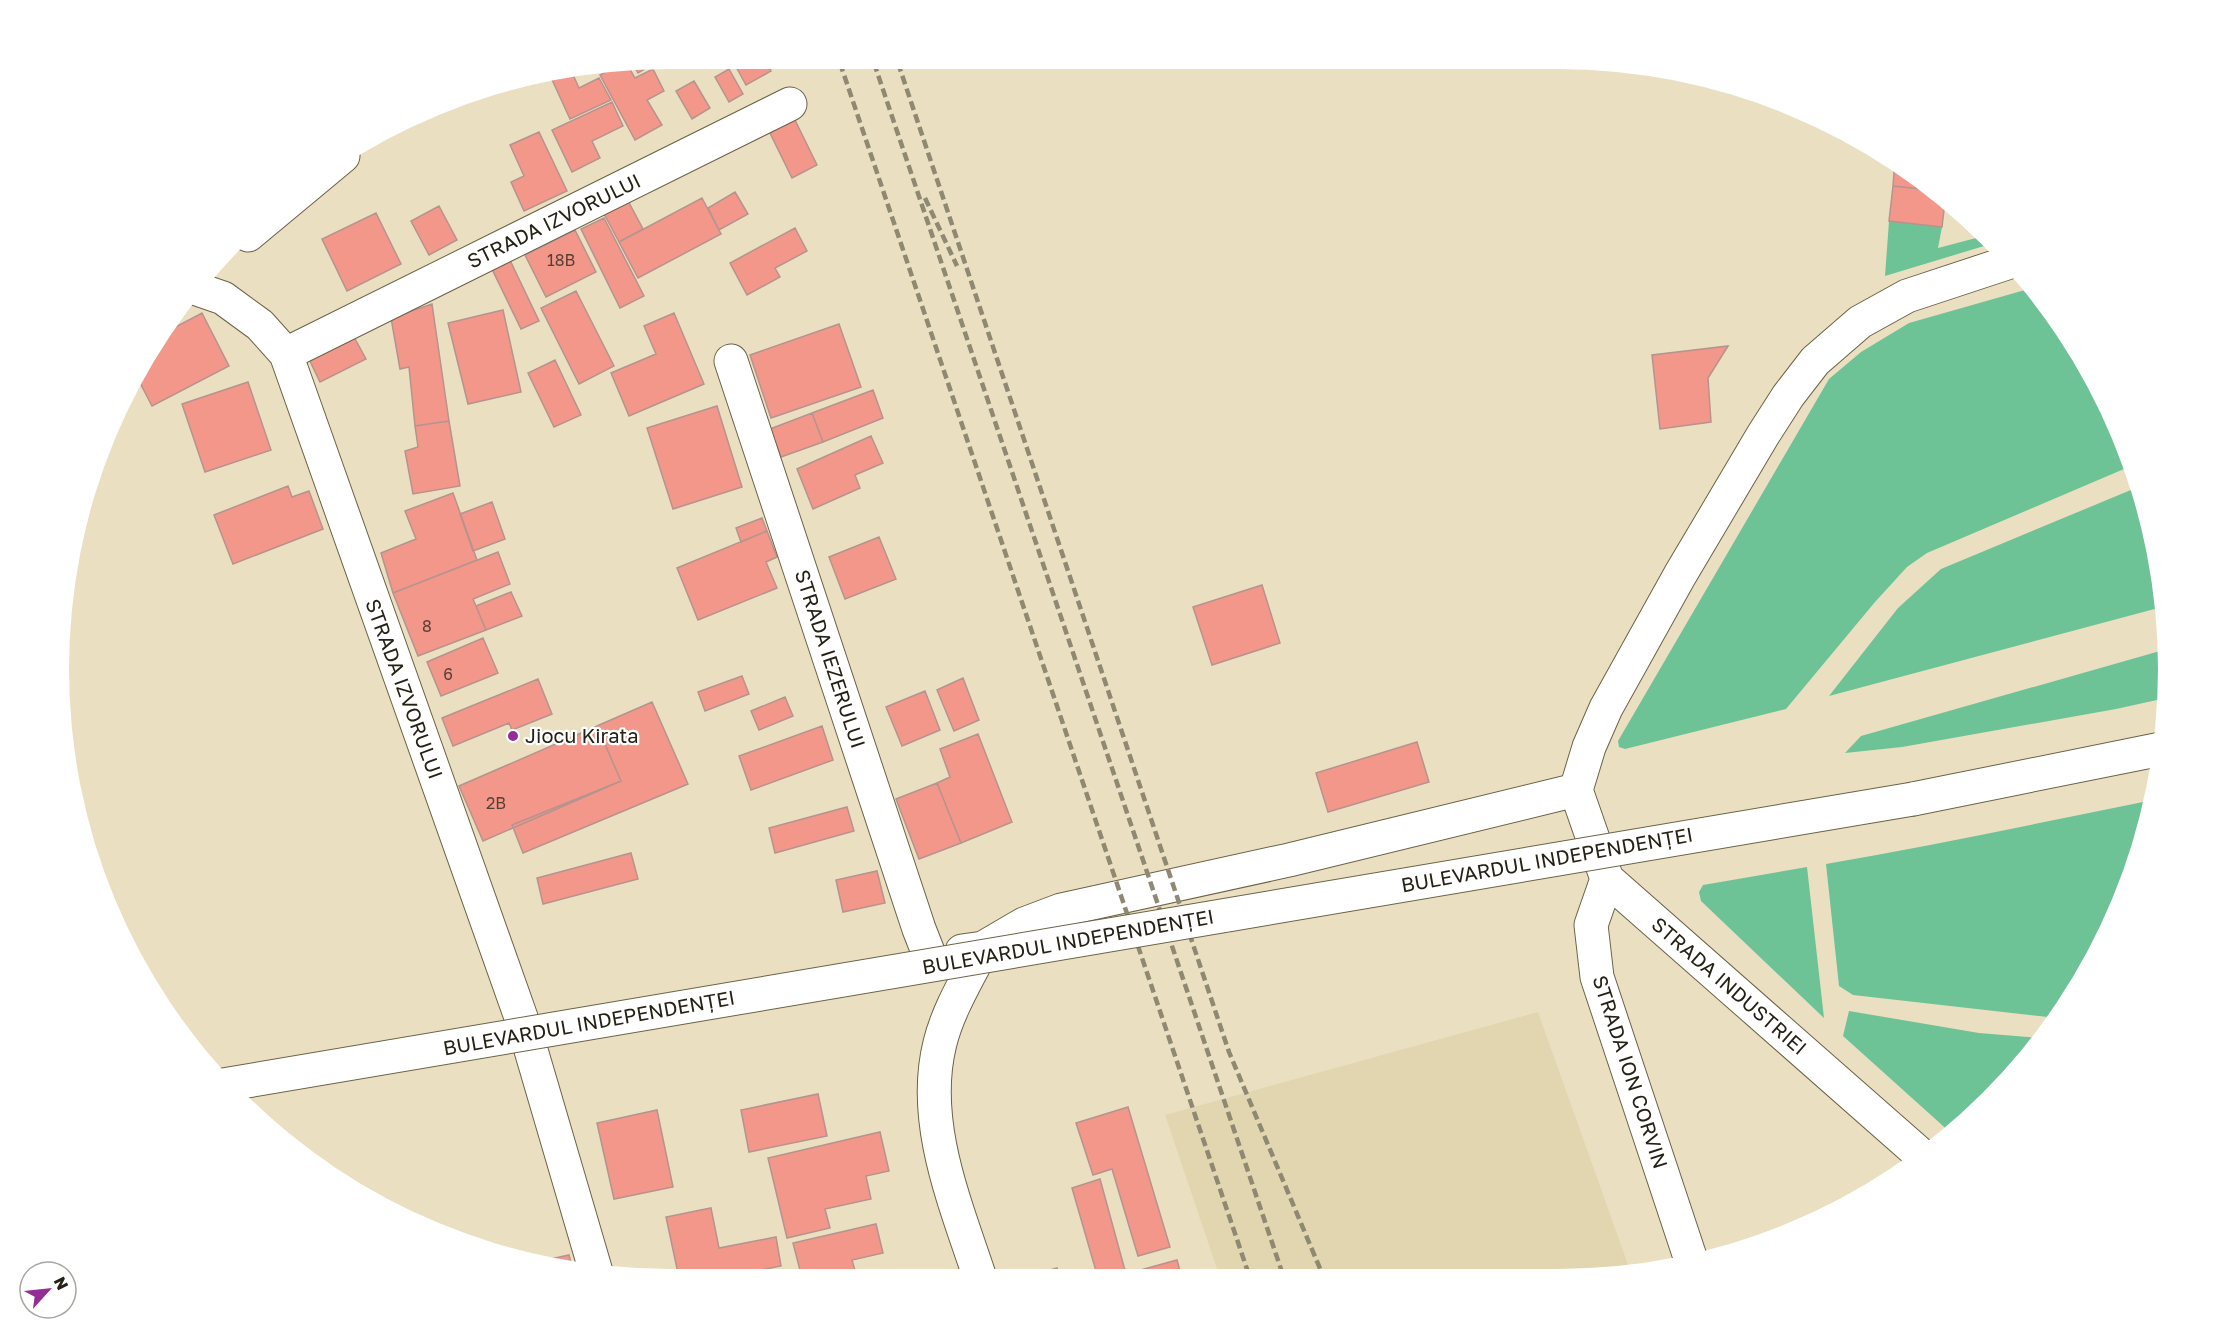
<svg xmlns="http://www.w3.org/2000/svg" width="2227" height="1338" font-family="'Golos Text',sans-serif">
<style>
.built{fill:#e1d6b0}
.green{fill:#6dc395}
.building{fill:#f3978b;stroke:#b5938e;stroke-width:1.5}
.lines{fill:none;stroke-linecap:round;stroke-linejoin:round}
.minor-casing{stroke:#6b6247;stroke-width:35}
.major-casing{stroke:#6b6247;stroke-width:35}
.minor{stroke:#fff;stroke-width:33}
.major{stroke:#fff;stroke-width:33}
.rail{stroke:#8f8872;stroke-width:4.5;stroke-dasharray:9 4.5;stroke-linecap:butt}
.major-bridge-casing{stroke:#6b6247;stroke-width:35;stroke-linecap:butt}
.major-bridge{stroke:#fff;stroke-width:33}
.poi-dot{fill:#922e95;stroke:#fff;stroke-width:2}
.labels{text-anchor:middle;stroke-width:4.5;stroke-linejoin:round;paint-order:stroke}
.number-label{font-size:16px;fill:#583e32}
.street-label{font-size:20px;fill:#242115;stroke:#fff}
.poi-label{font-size:20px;fill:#242115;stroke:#fff;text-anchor:start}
</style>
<rect width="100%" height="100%" fill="#eae0c1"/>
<path class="built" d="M1538 1012 1631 1273 1598 1278H1220L1165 1115Z"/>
<path class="green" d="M1889 221 1942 227 1938 248 1976 238 1979 229 1994 243 1885 276Z
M2032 288 2066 330 2122 436 2131 466 1927 553 1907 567 1875 602 1786 709 1625 749 1619 747 1618 741 1829 379 1861 352 1909 323Z
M2138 487 2157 550 2162 607 1829 696 1898 608 1941 569Z
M2167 649 2168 669 2166 698 2116 709 1902 747 1845 753 1861 736Z
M2153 800 2122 903 2065 1008 2057 1018 1853 995 1839 986 1826 864C1935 845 2044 822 2153 800Z
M1807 867 1824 1018 1701 901 1699 892 1703 885Z
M1849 1011 1979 1033 2039 1038 1961 1128 1952 1134 1843 1036Z"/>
<path class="building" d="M734 63H767L771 71 746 85Z
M620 64H627L635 78 653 69 664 91 647 100 662 125 635 140 600 75Z
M633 64H653L638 73Z
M570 68 579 88 599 78 611 100 570 119 549 73Z
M729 69 743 94 729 102 715 77Z
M694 81 710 108 692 119 676 91Z
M612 102 623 126 592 141 600 158 572 172 552 130Z
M794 118 817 165 792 178 769 131Z
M539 132 567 191 524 211 511 182 524 176 510 145Z
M1895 160 1897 162 1931 190 1893 186Z
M1893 186 1931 190 1945 201 1942 227 1889 221Z
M735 192 748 214 719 230 708 208Z
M626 197 643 229 619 242 602 210Z
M702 198 721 234 638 278 619 242Z
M439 206 457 240 429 255 411 221Z
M376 213 401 264 347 291 322 239Z
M604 218 644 296 620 308 581 229Z
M795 228 807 251 775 268 780 277 747 295 730 263Z
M575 230 596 272 546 297 525 255Z
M508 256 539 321 521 329 490 265Z
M576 291 614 366 579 384 541 308Z
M432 304 449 421 415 426 409 367 400 369 391 318Z
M503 310 521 392 468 404 448 323Z
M202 313 229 366 152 406 136 375 162 334Z
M674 313 704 384 629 416 611 373 656 354 644 326Z
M839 324 861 387 771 418 750 355Z
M354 337 366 359 320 382 309 359Z
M1728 346 1708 378 1711 422 1660 429 1652 355Z
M555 360 581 415 554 427 528 373Z
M248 382 271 450 205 472 182 404Z
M873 390 883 418 823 442 812 413Z
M717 406 742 487 673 509 647 428Z
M812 413 823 442 781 457 770 429Z
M449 421 460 486 413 494 405 451 418 447 415 426Z
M871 436 883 463 855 475 860 488 813 509 797 469Z
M288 486 292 497 309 491 323 529 233 564 214 515Z
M453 493 477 560 393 593 381 553 416 539 405 511Z
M492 502 505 539 473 551 460 514Z
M762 518 767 531 741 542 736 528Z
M767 531 777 557 766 562 777 588 698 620 677 568Z
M879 537 896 579 845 599 829 557Z
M498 552 510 584 473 599 486 630 418 656 393 593Z
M1262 585 1280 643 1212 665 1193 607Z
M511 592 522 616 486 630 476 606Z
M483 638 498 673 441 696 427 662Z
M742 676 749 694 705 711 698 692Z
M963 678 979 720 954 731 937 690Z
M538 679 552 714 512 730 509 723 453 746 442 718Z
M925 691 940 730 902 746 886 707Z
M785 697 793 716 759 730 751 711Z
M652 702 688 784 523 853 512 825 621 781 597 726Z
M597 726 621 781 483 841 459 786Z
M822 726 833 760 751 790 739 756Z
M978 734 1012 822 961 843 937 783 950 777 940 749Z
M1417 742 1429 782 1328 812 1316 773Z
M937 783 961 843 919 859 896 799Z
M847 807 854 831 775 853 769 828Z
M631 853 638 879 543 904 537 878Z
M877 871 885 903 843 912 836 880Z
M818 1094 827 1136 749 1152 741 1110Z
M1128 1107 1170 1247 1138 1256 1112 1169 1093 1175 1076 1123Z
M657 1110 673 1187 614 1199 597 1123Z
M880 1132 889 1171 866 1176 871 1199 825 1209 830 1228 787 1238 768 1158Z
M1100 1179 1126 1274 1111 1278H1098L1072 1188Z
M711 1208 719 1248 776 1237 781 1266 721 1278H679L666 1217Z
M876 1224 883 1253 852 1260 856 1274 836 1278H802L793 1243Z
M569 1255 572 1267 542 1261Z
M1177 1260 1182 1278H1111L1126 1274Z
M1057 1268 1060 1278H1027L1026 1277Z"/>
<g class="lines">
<g class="minor-casing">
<path id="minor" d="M248 235 343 156
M194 288 223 298 260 325 286 354 523 1023 596 1272
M286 354 790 104
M731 361 919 929 930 957
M1576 790 1589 747 1606 708 1680 575 1763 435 1788 396 1815 361 1860 322 1907 296 2010 262
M1576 790 1607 879 1922 1156
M1607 879 1591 925 1597 977 1692 1263
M962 951 983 948 1024 924 1061 910 1289 860 1576 790
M980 1278C956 1205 920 1122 940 1043 948 1010 968 978 983 948"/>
</g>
<g class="major-casing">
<path id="major" d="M1913 799 2161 749"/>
</g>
<use href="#minor" class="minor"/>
<use href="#major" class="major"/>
<path class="rail" d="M840 63 1250 1278
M874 63 1284 1278
M898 63 1229 1052 1324 1278
M925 198 957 266"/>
<g class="major-bridge-casing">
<path id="major-bridge" d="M223 1085 1913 799"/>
</g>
<use href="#major-bridge" class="major-bridge"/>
</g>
<circle class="poi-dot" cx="513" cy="736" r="6"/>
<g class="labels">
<g class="number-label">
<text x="561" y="266">18B</text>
<text x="427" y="632">8</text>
<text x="448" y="680">6</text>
<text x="496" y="809">2B</text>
</g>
<g class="street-label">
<text transform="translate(554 221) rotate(-26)" y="7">STRADA IZVORULUI</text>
<text transform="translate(830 659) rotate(72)" y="7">STRADA IEZERULUI</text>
<text transform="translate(404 689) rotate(70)" y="7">STRADA IZVORULUI</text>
<text transform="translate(1547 860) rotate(-10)" y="7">BULEVARDUL INDEPENDENȚEI</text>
<text transform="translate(1068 942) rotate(-10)" y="7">BULEVARDUL INDEPENDENȚEI</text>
<text transform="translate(1729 986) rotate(41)" y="7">STRADA INDUSTRIEI</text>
<text transform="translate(589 1023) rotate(-10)" y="7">BULEVARDUL INDEPENDENȚEI</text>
<text transform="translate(1630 1072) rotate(72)" y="7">STRADA ION CORVIN</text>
</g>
<g class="poi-label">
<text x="525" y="743">Jiocu Kirata</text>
</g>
</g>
<path d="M0 0H2227V1338H0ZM669 69H1558A600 600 0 0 1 2158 669V669A600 600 0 0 1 1558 1269H669A600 600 0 0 1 69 669V669A600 600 0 0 1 669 69Z" fill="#fff" fill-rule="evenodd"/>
<g transform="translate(48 1290) rotate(63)"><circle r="28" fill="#ffffff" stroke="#a7a6a1" stroke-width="1.5"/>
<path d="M0-4.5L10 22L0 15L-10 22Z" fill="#922e95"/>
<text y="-9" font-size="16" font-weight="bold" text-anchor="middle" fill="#242115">N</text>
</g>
</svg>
